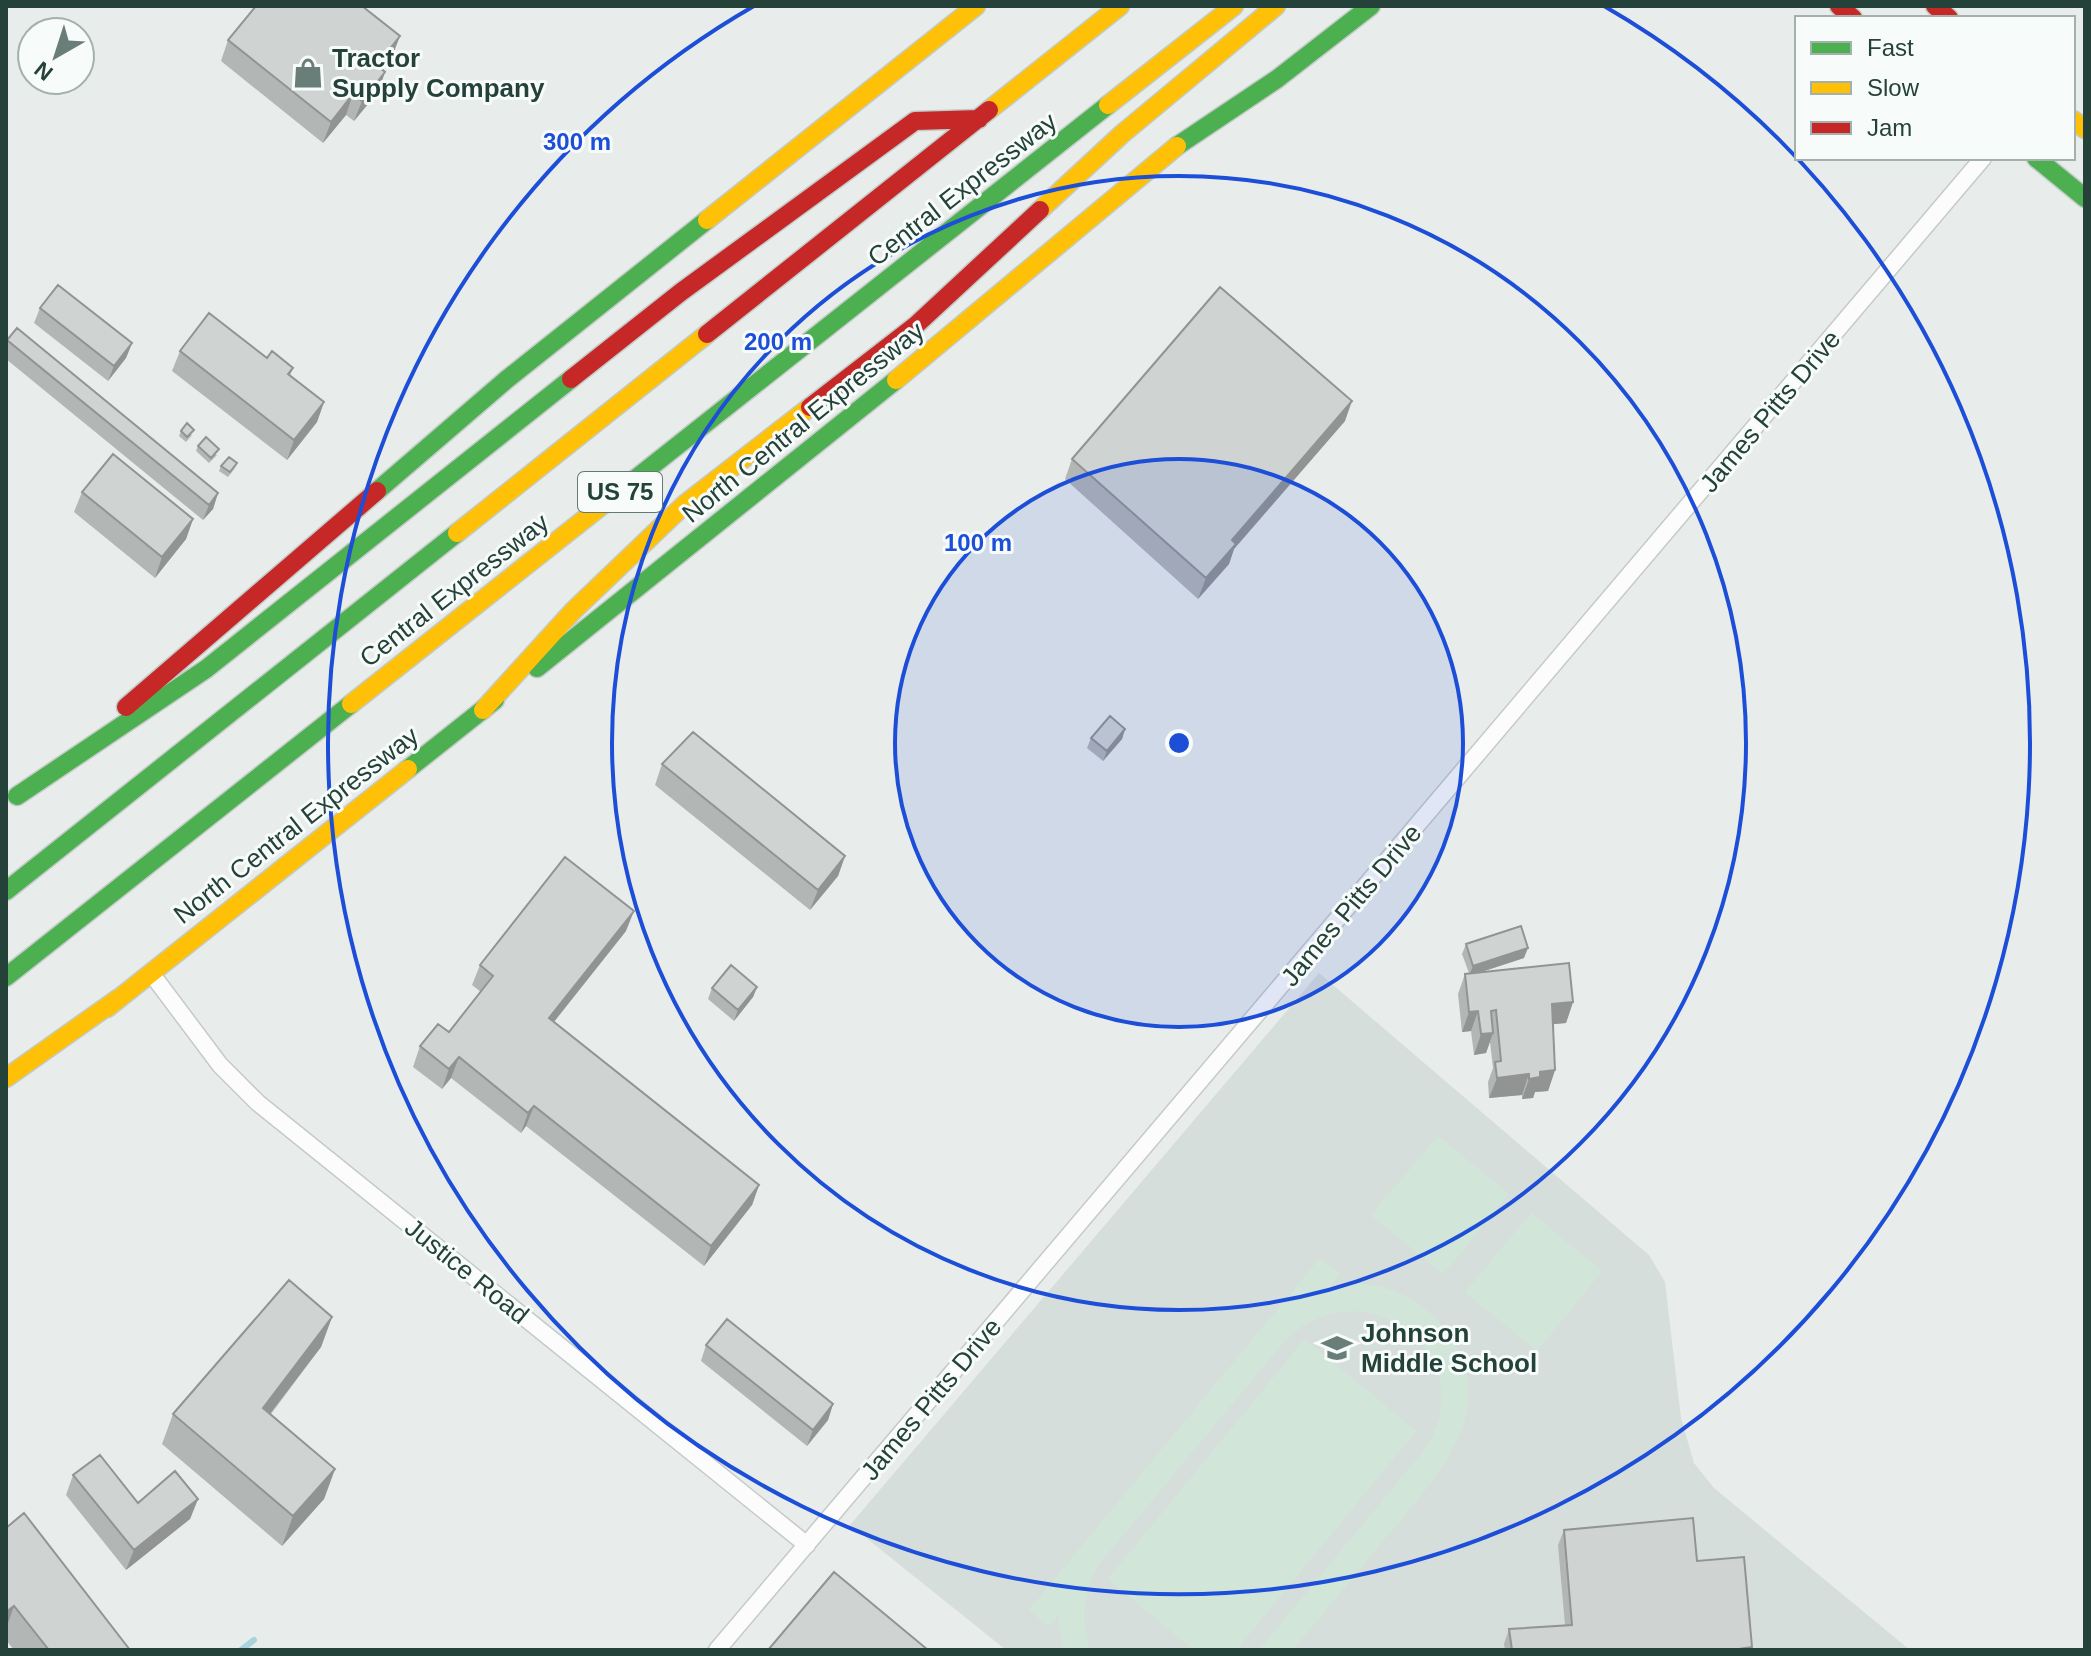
<svg xmlns="http://www.w3.org/2000/svg" width="2091" height="1656" font-family="Arial,sans-serif">
<style>
.built{fill:#d6dedb}
.green{fill:#d1e6d8}
.lines{fill:none;stroke-linecap:round;stroke-linejoin:round}
.stream{stroke:#a9d4db;stroke-width:6}
.street-casing{stroke:#c5cac8;stroke-width:19}
.fast-casing{stroke:#c3cbc8;stroke-width:21}
.slow-casing{stroke:#c3cbc8;stroke-width:21}
.jam-casing{stroke:#c3cbc8;stroke-width:21}
.street{stroke:#fcfcfc;stroke-width:16}
.fast{stroke:#4caf50;stroke-width:18}
.slow{stroke:#ffc107;stroke-width:18}
.jam{stroke:#c62828;stroke-width:18}
.wall{fill:#b2b6b5}
.shaded-wall{fill:#919493}
.building{fill:#cfd4d2;stroke:#919493;stroke-width:2}
.ring{fill:none;stroke:#1d4ed8;stroke-width:4}
.labels{text-anchor:middle;stroke-width:6;stroke-linejoin:round;paint-order:stroke}
.shield{fill:#f7fbf9;stroke:#637a73;stroke-width:2}
.shield-label{font-size:24px;font-weight:bold;fill:#24423a}
.poi-label{font-size:26px;font-weight:bold;fill:#24423a;stroke:#f7fbf9;text-anchor:start}
.street-label{font-size:26px;fill:#24423a;stroke:#f7fbf9}
.centre{fill:#1d4ed8;stroke:#f7fbf9;stroke-width:4}
.ring-label{font-size:24px;text-anchor:middle;font-weight:bold;fill:#1d4ed8;stroke:#f7fbf9;stroke-width:6;stroke-linejoin:round;paint-order:stroke}
</style>
<rect width="100%" height="100%" fill="#e8edeb"/>
<path class="built" d="M1319 973 1649 1255 1665 1282 1681 1418 1694 1463 1714 1488 1910 1650H1006L850 1525Z"/>
<path class="green" d="M1438 1136 1509 1194 1443 1274 1371 1215Z
M1531 1213 1602 1271 1537 1351 1465 1292Z
M1320 1258 1340 1274 1331 1285C1371 1279 1410 1291 1437 1320 1511 1401 1439 1474 1386 1537 1355 1575 1324 1612 1292 1650H1259L1422 1453C1489 1363 1371 1262 1287 1338L1100 1563C1083 1591 1079 1619 1090 1650H1063L1058 1616 1048 1626 1029 1610Z
M1305 1339 1416 1431 1236 1650H1194L1108 1579Z"/>
<g class="lines">
<path class="stream" d="M241 1650 254 1640"/>
<g class="street-casing">
<path id="street" d="M151 973 220 1065 258 1103 807 1545
M717 1650 1983 158"/>
</g>
<g class="fast-casing">
<path id="fast" d="M1177 146 1277 79 1371 6
M2036 158 2085 198
M377 491 506 380 707 220
M615 495 1108 105
M537 668 896 380
M408 769 495 700
M17 796 206 669 571 379
M6 891 457 533
M6 977 351 704"/>
</g>
<g class="slow-casing">
<path id="slow" d="M1108 105 1234 6
M989 110 1120 6
M2073 120 2085 129
M1040 210 1122 134 1276 6
M707 220 976 6
M896 380 1177 146
M457 533 707 334
M351 704 615 495
M483 710 573 611 685 504 810 407
M107 1008 408 769
M6 1078 119 998"/>
</g>
<g class="jam-casing">
<path id="jam" d="M1839 6 1853 18
M1935 6 1949 18
M707 334 989 110
M571 379 681 292 915 121 979 119
M810 407 916 325 1040 210
M126 707 377 491"/>
</g>
<use href="#street" class="street"/>
<use href="#fast" class="fast"/>
<use href="#slow" class="slow"/>
<use href="#jam" class="jam"/>
</g>
<path class="wall" d="M228 40 392 57 382 69 385 72 378 92 354 121 346 115 323 143 221 61Z
M40 308 132 343 126 358 108 381 34 323Z
M7 340 218 493 213 509 203 520 6 359V344Z
M180 351 267 358 293 368 290 376 324 402 317 422 287 460 172 371Z
M1345 421 1234 549 1229 564 1198 599 1065 479 1072 459Z
M181 431 192 435 186 442 179 436Z
M198 446 217 455 209 463 196 451Z
M237 463 235 468 228 477 219 471 221 466Z
M82 492 193 519 186 539 155 578 74 512Z
M1125 729 1122 739 1103 761 1087 748 1091 738Z
M662 764 845 856 838 876 810 910 655 785Z
M626 931 554 1022 759 1185 752 1205 704 1266 526 1126 521 1133 451 1078 442 1089 413 1067 420 1046 449 1032 481 992 472 985 480 965Z
M1466 944 1524 958 1481 972 1573 1002 1566 1023 1553 1024 1555 1070 1548 1091 1535 1092 1533 1098 1522 1099V1095L1489 1098 1488 1082 1493 1068 1490 1042 1486 1053 1474 1055 1471 1031 1462 1032 1458 994 1465 974 1469 973 1462 954Z
M757 987 753 997 734 1021 708 999 712 988Z
M332 1317 321 1347 271 1414 335 1469 324 1499 282 1546 162 1444 173 1414Z
M706 1345 833 1404 828 1420 807 1446 701 1361Z
M73 1475 138 1503 198 1499 190 1519 126 1570 66 1495Z
M6 1528 130 1650H14L6 1640Z
M1564 1530 1697 1561 1751 1650H1505L1504 1644 1509 1629 1565 1625 1558 1545Z"/>
<path class="shaded-wall" d="M400 36 392 57 369 85 377 65Z
M385 72 378 92 354 121 362 101Z
M353 94 346 115 323 143 331 122Z
M132 343 126 358 108 381 114 366Z
M1352 401 1345 421 1234 549 1229 564 1198 599 1206 578 1232 540Z
M324 402 317 422 287 460 294 440Z
M218 493 213 509 203 520 209 505Z
M193 519 186 539 155 578 162 557Z
M1125 729 1122 739 1103 761 1107 751Z
M845 856 838 876 810 910 818 890Z
M634 911 626 931 541 1038 549 1018Z
M1528 948 1524 958 1469 976 1473 966Z
M757 987 753 997 734 1021 738 1010Z
M1573 1002 1566 1023 1545 1025 1552 1004Z
M1478 1011 1471 1031 1462 1032 1469 1012Z
M1493 1033 1486 1053 1474 1055 1481 1034Z
M459 1057 451 1078 442 1089 449 1069Z
M1555 1070 1548 1091 1535 1092 1533 1098 1522 1099 1529 1079 1540 1072Z
M1529 1074 1522 1095 1489 1098 1497 1078Z
M534 1106 526 1126 521 1133 528 1113Z
M759 1185 752 1205 704 1266 711 1246Z
M332 1317 321 1347 252 1437 263 1408Z
M833 1404 828 1420 807 1446 813 1430Z
M335 1469 324 1499 282 1546 293 1516Z
M198 1499 190 1519 126 1570 134 1550Z
M14 1606 6 1629V1612Z"/>
<path class="building" d="M256 6H362L400 36 377 65 385 72 362 101 353 94 331 122 228 40Z
M58 285 132 343 114 366 40 308Z
M1220 287 1352 401 1232 540 1236 544 1206 578 1072 459Z
M209 313 267 358 272 351 293 368 288 374 324 402 294 440 180 351Z
M17 328 218 493 209 505 7 340Z
M187 423 194 430 187 437 181 431Z
M206 437 219 449 211 458 198 446Z
M113 454 193 519 162 557 82 492Z
M229 457 237 463 230 472 221 466Z
M1110 716 1125 729 1107 751 1091 738Z
M693 732 845 856 818 890 662 764Z
M565 857 634 911 549 1018 759 1185 711 1246 534 1106 528 1113 459 1057 449 1069 420 1046 438 1024 449 1032 493 976 480 965Z
M1521 926 1528 948 1473 966 1466 944Z
M1569 963 1573 1002 1552 1004 1555 1070 1540 1072V1077L1529 1079V1074L1497 1078 1495 1062 1501 1061 1496 1010 1491 1011 1493 1033 1481 1034 1478 1011 1469 1012 1465 974Z
M731 965 757 987 738 1010 712 988Z
M289 1280 332 1317 263 1408 335 1469 293 1516 173 1414Z
M727 1319 833 1404 813 1430 706 1345Z
M100 1455 138 1503 175 1471 198 1499 134 1550 73 1475Z
M24 1513 130 1650H49L14 1606 6 1612V1528Z
M1693 1518 1697 1561 1744 1557 1752 1647 1732 1650H1512L1509 1629 1572 1625 1564 1530Z
M834 1572 928 1650H768Z"/>
<circle cx="1179" cy="743" r="284" fill="#1d4ed8" fill-opacity=".12"/>
<g class="ring">
<circle cx="1179" cy="743" r="284"/>
<circle cx="1179" cy="743" r="567"/>
<path d="M1604 6A851 851 0 1 1 754 6"/>
</g>
<defs>
<g id="shop-bare" transform="scale(2.4)"><path d="M-5-2.5h2.3a2.7 3.5 0 0 1 5.4 0H5L5.5 6h-11ZM-1.5-2.5h3a1.5 2.3 0 0 0-3 0Z" fill="#697e78" stroke="#f7fbf9" stroke-width="2.5" paint-order="stroke"/></g>
<g id="school-bare" transform="scale(2.4)"><path d="M0-5L7-2L0 1L-7-2ZM-4 1L0 2.5L4 1V4Q0 6-4 4Z" fill="#697e78" stroke="#f7fbf9" stroke-width="2.5" paint-order="stroke"/></g>
</defs>
<g fill-rule="evenodd">
<use href="#shop-bare" x="308" y="73"/>
<use href="#school-bare" x="1337" y="1348"/>
</g>
<g class="labels">
<rect class="shield" x="578" y="472" width="84" height="40" rx="6"/>
<g class="shield-label">
<text x="620" y="500">US 75</text>
</g>
<g class="poi-label">
<text x="332" y="67">Tractor<tspan x="332" dy="30">Supply Company</tspan></text>
<text x="1361" y="1342">Johnson<tspan x="1361" dy="30">Middle School</tspan></text>
</g>
<g class="street-label">
<text transform="translate(962 189) rotate(-38)" y="9">Central Expressway</text>
<text transform="translate(1770 411) rotate(-50)" y="9">James Pitts Drive</text>
<text transform="translate(803 422) rotate(-39)" y="9">North Central Expressway</text>
<text transform="translate(454 590) rotate(-38)" y="9">Central Expressway</text>
<text transform="translate(296 825) rotate(-38)" y="9">North Central Expressway</text>
<text transform="translate(1351 905) rotate(-50)" y="9">James Pitts Drive</text>
<text transform="translate(467 1271) rotate(39)" y="9">Justice Road</text>
<text transform="translate(931 1399) rotate(-50)" y="9">James Pitts Drive</text>
</g>
</g>
<circle cx="1179" cy="743" r="12" class="centre"/>
<g class="ring-label">
<text x="577" y="150">300 m</text>
<text x="778" y="350">200 m</text>
<text x="978" y="551">100 m</text>
</g>
<rect width="2091" height="1656" fill="none" stroke="#24423a" stroke-width="16"/>
<rect x="1795" y="16" width="280" height="144" fill="#f7fbf9" stroke="#a3b1ad" stroke-width="2"/>
<rect x="1811" y="42" width="40" height="12" fill="#4caf50" stroke="#a3b1ad" stroke-width="2"/>
<text x="1867" y="56" font-size="24" fill="#24423a">Fast</text>
<rect x="1811" y="82" width="40" height="12" fill="#ffc107" stroke="#a3b1ad" stroke-width="2"/>
<text x="1867" y="96" font-size="24" fill="#24423a">Slow</text>
<rect x="1811" y="122" width="40" height="12" fill="#c62828" stroke="#a3b1ad" stroke-width="2"/>
<text x="1867" y="136" font-size="24" fill="#24423a">Jam</text>
<g transform="translate(56 56) rotate(219)"><circle r="38" fill="#f7fbf9" stroke="#a3b1ad" stroke-width="2"/>
<path d="M0-6L14 30L0 20L-14 30Z" fill="#697e78"/>
<text y="-12" font-size="22" font-weight="bold" text-anchor="middle" fill="#24423a">N</text>
</g>
</svg>
